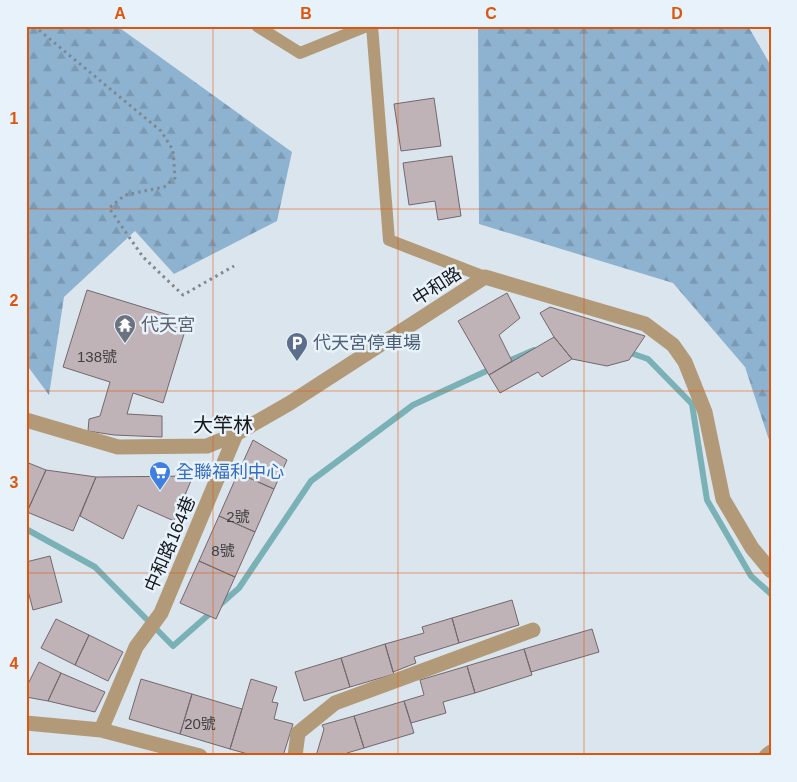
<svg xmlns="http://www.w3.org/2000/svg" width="797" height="782" font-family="Arial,'Noto Sans TC',sans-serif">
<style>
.forest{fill:url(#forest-firs)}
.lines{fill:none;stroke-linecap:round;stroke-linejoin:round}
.stream{stroke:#79b1b7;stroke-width:6}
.building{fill:#bfb3b7;stroke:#73686c}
.path{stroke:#80878d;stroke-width:3;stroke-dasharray:2.5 4;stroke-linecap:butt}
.lane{stroke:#b29a79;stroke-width:12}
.street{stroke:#b29a79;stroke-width:15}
.grid{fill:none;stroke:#de560d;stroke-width:1;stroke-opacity:0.55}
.labels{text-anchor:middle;stroke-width:5;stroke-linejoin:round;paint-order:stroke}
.number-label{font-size:15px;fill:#404043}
.street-label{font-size:18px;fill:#16191c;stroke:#e8f2fa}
.worship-label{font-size:18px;fill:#5b616d;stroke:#e8f2fa;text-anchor:start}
.service-label{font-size:18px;fill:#4e5e75;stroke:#e8f2fa;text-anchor:start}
.shop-label{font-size:18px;fill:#366cbe;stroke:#e8f2fa;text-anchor:start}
.quarter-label{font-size:20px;fill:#16191c;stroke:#e8f2fa}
.neatline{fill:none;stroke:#de560d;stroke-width:2}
.grid-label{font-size:16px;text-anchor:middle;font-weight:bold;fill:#de560d}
</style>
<defs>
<pattern id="forest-firs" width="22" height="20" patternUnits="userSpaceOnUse" patternTransform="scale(1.25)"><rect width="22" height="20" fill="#8eb3d1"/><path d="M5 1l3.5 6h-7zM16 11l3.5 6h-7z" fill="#7a99b3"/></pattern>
</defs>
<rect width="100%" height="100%" fill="#dbe5ed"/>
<path class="forest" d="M26 26H117L292 152 277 221 174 274 135 231 64 297 49 395 26 364Z
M478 26H748L771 66V446L745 367 673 283 479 224Z"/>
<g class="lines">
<path class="stream" d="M625 351 648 359 692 404 707 500 751 576 771 594
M504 363 534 350
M26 529 95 567 173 646 239 588 311 481 413 405 493 368"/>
</g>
<path class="building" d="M434 98 441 146 401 151 394 104Z
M452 156 461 216 438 220 435 201 409 205 403 163Z
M87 290 188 321 163 403 133 393 127 414 162 416V437L114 435 88 431 89 419 100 416 110 382 63 367Z
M507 293 520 318 499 335 512 361 489 375 458 321Z
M550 307 645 336 629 360 607 366 572 359 554 337 540 313Z
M554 337 572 359 542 377 538 372 500 393 489 375Z
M253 440 287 460 274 489 238 473Z
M26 462 46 470 26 514Z
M46 470 96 477 73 531 27 512Z
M238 473 274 489 255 532 219 516Z
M193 476 174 521 138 505 123 539 80 516 96 477Z
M219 516 255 532 235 577 199 561Z
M50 556 62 602 33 610 26 583V562Z
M199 561 235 577 216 619 180 603Z
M512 600 519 625 459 643 452 618Z
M452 618 459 643 414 657 416 663 393 672 385 644 424 633 422 627Z
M56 619 89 635 75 665 41 648Z
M592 629 599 652 531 672 524 649Z
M89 635 123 652 108 681 75 665Z
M385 644 394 674 350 687 341 658Z
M524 649 532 675 475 693 467 666Z
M341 658 350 687 304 701 295 672Z
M39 662 61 673 48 701 26 697V688Z
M467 666 475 693 443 702 446 713 411 723 404 701 424 695 420 680Z
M61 673 105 692 95 712 48 701Z
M141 679 192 694 180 734 129 719Z
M251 679 277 687 272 702 278 703 274 719 293 724 283 756H255L230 749Z
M192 694 242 709 230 749 180 734Z
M404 701 414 733 364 748 354 716Z
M354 716 364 748 347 753 346 756H316L324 729 322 725Z"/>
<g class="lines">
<path class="path" d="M34 26 161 131 173 150 175 178 164 187 125 195 109 208 143 257 183 295 234 266"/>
<path class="lane" d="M257 26 300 53 367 26
M372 26 389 240 485 277"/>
<path class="street" d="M26 420 118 447 207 446 236 434 290 403 485 277 645 324 673 345 685 362 705 412 723 499 752 548 771 571
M26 723 101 730 136 647 161 613 236 434
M101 730 200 756
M295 756 298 733 335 703 533 630
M766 756 771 752"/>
</g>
<path class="grid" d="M213 26V756M398 26V756M584 26V756M26 209H771M26 391H771M26 573H771"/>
<defs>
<g id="temple-pin" transform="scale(1.125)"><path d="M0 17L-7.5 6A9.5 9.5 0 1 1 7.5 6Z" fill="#6b7280" stroke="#e8f2fa"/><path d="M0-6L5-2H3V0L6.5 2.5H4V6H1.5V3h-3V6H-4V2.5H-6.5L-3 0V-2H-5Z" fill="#fff"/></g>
<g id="parking-pin" transform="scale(1.125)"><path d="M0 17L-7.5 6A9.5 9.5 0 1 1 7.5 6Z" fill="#5c6f8a" stroke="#e8f2fa"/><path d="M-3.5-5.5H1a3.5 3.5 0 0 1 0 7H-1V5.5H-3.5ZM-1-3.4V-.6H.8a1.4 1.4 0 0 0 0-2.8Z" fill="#fff"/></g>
<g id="supermarket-pin" transform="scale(1.125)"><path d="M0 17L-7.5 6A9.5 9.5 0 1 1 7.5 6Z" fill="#3f7fe0" stroke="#e8f2fa"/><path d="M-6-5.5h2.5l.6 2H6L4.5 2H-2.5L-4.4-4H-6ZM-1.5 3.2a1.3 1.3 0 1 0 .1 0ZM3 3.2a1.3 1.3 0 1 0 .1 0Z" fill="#fff"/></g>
</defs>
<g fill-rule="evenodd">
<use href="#temple-pin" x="125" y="325"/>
<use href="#parking-pin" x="297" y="343"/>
<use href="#supermarket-pin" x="160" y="472"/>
</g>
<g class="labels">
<g class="number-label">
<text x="97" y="362">138號</text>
<text x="238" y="522">2號</text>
<text x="223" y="556">8號</text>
<text x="200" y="729">20號</text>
</g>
<g class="street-label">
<text transform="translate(437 286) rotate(-33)" y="6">中和路</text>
<text transform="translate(170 544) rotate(-67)" y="6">中和路164巷</text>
</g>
<g class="worship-label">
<text x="141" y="331">代天宮</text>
</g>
<g class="service-label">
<text x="313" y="349">代天宮停車場</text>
</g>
<g class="shop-label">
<text x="176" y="478">全聯福利中心</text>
</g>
<g class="quarter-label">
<text x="223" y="432">大竿林</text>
</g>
</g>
<rect width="797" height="782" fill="none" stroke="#e8f2fa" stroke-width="55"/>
<rect x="28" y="28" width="742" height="726" class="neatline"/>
<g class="grid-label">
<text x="120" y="19">A</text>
<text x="306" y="19">B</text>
<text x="491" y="19">C</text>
<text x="677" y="19">D</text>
<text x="14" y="124">1</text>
<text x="14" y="306">2</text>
<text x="14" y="488">3</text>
<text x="14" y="669">4</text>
</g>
</svg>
